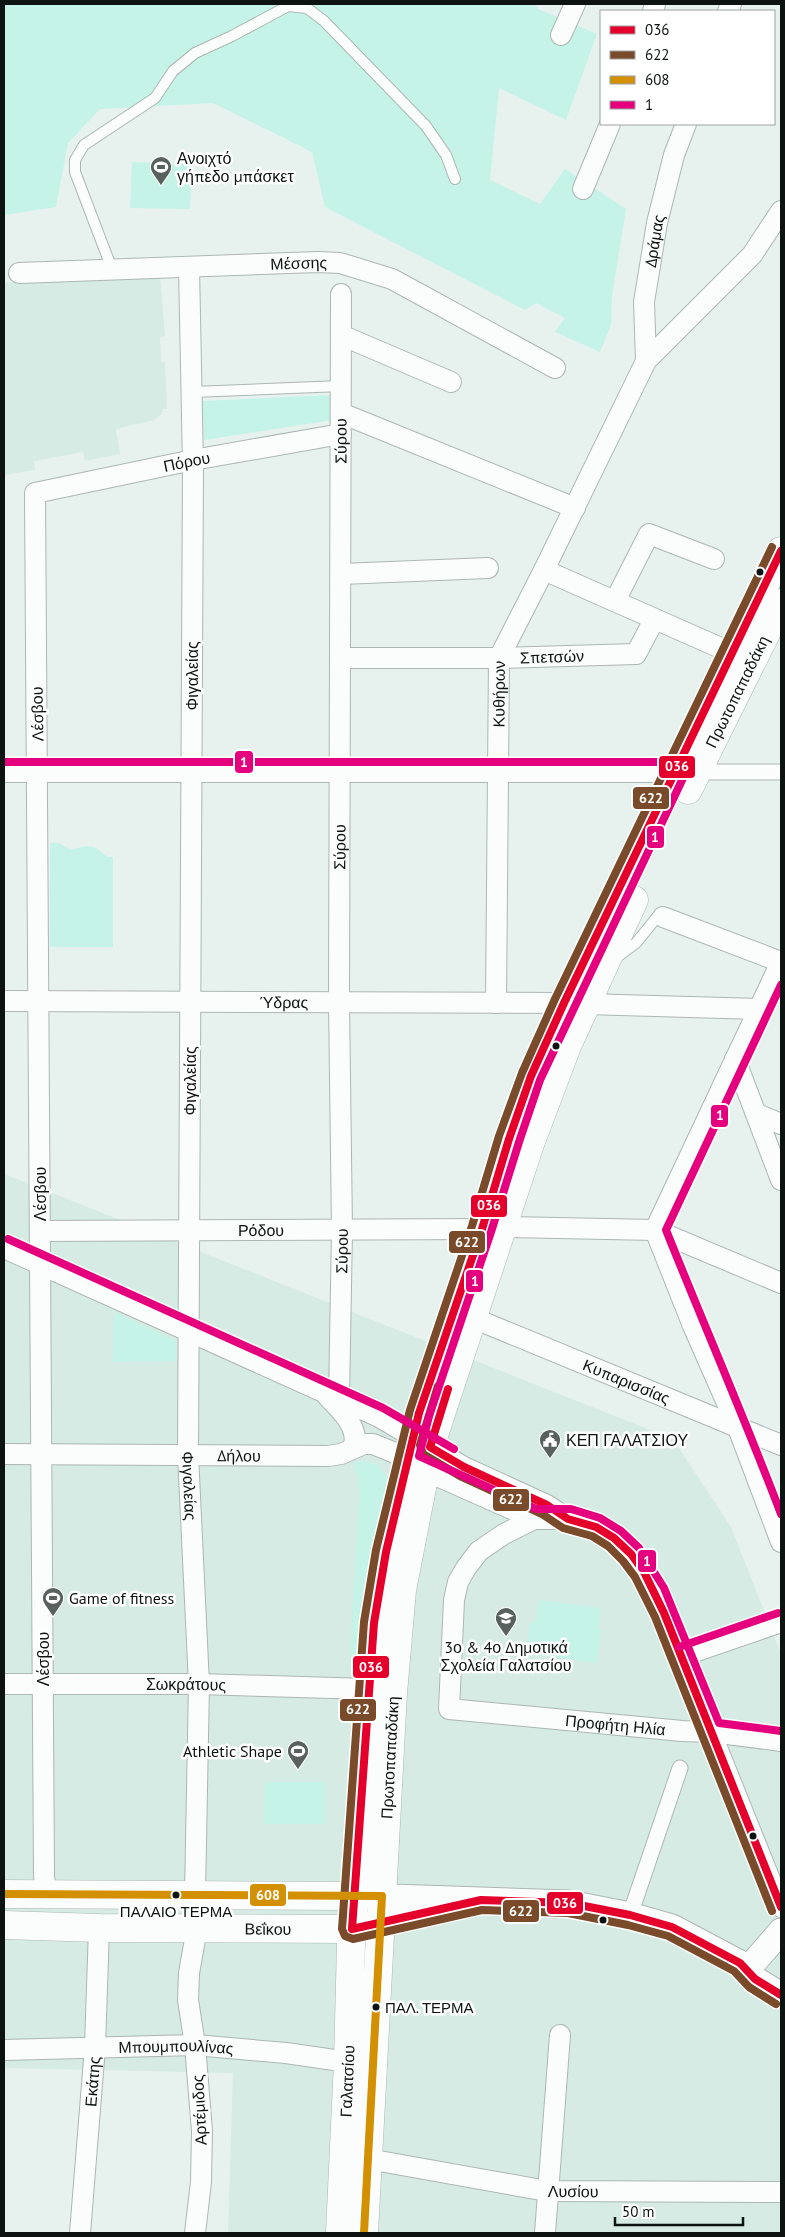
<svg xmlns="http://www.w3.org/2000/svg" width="785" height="2237" font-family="'PT Sans',sans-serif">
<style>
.built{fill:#d5ebe4}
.green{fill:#c5f3e7}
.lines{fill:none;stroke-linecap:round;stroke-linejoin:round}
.service-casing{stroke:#adb6b4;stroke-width:12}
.pedestrian-casing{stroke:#adb6b4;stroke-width:17}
.minor-casing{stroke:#adb6b4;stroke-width:22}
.tertiary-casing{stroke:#adb6b4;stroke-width:27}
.secondary-casing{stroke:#adb6b4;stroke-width:29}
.primary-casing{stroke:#adb6b4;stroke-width:29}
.service{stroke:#fbfdfd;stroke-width:10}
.pedestrian{stroke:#fbfdfd;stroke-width:15}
.minor{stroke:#fbfdfd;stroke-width:20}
.tertiary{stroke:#fbfdfd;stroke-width:25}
.secondary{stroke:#fbfdfd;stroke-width:28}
.primary{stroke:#fbfdfd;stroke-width:28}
.bus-1-casing{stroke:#fff;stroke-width:11}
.bus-2-casing{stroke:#fff;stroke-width:11}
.bus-3-casing{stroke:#fff;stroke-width:11}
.bus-4-casing{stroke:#fff;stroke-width:11}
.bus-1{stroke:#e4002b;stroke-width:8}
.bus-2{stroke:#7a4b2a;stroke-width:8}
.bus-3{stroke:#d49003;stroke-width:8}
.bus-4{stroke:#e5007d;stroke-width:8}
.bus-dot{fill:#0c1311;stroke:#fff;stroke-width:2}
.labels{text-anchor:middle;stroke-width:5;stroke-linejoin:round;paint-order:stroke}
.bus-label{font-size:15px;fill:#0c1311;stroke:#fff}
.poi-label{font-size:16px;fill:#0c1311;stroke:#fff;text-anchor:start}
.street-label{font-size:16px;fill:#0c1311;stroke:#fff}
.line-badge{stroke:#fff;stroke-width:2}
.badge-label{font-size:14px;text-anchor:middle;font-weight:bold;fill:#fff}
</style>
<rect width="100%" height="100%" fill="#e7f2ef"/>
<path class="built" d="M160 274 165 336 160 337 161 362H165L167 409H163L162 414 154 420 116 429 120 454 85 461 83 452 34 461 35 470 4 475V283L45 278Z
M4 1174 673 1439 731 1527 781 1654V2233H775L772 2231V2233H228L233 2073 4 2068Z"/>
<path class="green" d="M4 4H535L538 9 597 34 566 120 499 88 490 180 540 204 565 169 626 209 612 296 611 325 600 352 555 332 565 318 536 303 525 310 325 207 312 152 213 103 100 109 68 143 56 207 4 215Z
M132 162 192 164 190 209 130 208Z
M332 395 333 420 204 440 202 401Z
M50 843H59L71 850C88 845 93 843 107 857H113V947H50Z
M114 1312 176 1341V1361L113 1362Z
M367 1461 380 1466 386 1476 388 1492 371 1558 356 1674H349L359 1497 358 1480 354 1462Z
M539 1600 601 1608 598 1629 601 1630 597 1663 526 1654 530 1622H536Z
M265 1782H325V1824H264Z"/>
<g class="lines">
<g class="service-casing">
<path id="service" d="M112 269 75 172V160L84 145 155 98 173 71 195 53 232 36 288 6 307 8 324 21 426 126 446 155 455 179
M192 392 341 386
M616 958 636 943 657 917H663"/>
</g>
<g class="pedestrian-casing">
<path id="pedestrian" d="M696 772H781
M630 1915 680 1768"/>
</g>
<g class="minor-casing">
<g id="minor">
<path d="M653 11 655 4"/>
<path d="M728 11 731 4"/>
<path d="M561 35 575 4"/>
<path d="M583 189 610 124"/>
<path id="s1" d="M189 267 193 466 188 1455 199 1684 195 1895"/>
<path id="s2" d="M19 273 318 262 340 263 392 279 555 368"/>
<path d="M341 335 451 382"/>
<path id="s3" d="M646 361 644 302 657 223 674 155 686 124"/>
<path d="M341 413 575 508"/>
<path d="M544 570 732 653"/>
<path d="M341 574 488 568"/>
<path d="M615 601 649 534 714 559"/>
<path id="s4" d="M341 658H499L636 654 654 620"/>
<path d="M4 772H687"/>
<path d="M663 917 781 962"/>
<path id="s5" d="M4 1001 564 1003"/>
<path id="s6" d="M496 1003 499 658 544 570 646 361 752 255 781 211"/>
<path d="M585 1004 759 1009"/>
<path d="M735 1059 781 1180"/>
<path d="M757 1114 781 1124"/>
<path d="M503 1227 655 1230 781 1283"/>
<path d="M655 1230 693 1326 738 1428 781 1542"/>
<path d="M655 1230 781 962"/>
<path id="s7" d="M40 1231 482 1229"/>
<path d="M4 1248 379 1417 464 1467 547 1505 568 1519"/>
<path id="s8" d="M473 1318 781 1445"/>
<path d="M328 1397C341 1410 361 1429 353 1448"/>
<path id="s9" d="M339 1399 342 1230 339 1002 341 294"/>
<path id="s10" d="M4 1454 328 1456 341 1454 364 1444H373L395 1453 426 1471 534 1519H568L596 1527 614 1538 631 1554 655 1593 781 1907"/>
<path id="s11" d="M534 1519 504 1534 479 1551 466 1568 458 1582 454 1600 449 1709 682 1731 712 1732 781 1741"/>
<path d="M682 1656 781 1622"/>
<path id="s12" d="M4 1684H199L368 1689"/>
<path id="s13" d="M46 1894 44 1876 35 493 193 460 341 434"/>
<path id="s14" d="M4 2050 195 2045 286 2053 348 2062"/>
<path id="s15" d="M368 2159 547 2191 781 2192"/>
<path id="s16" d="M80 2233 95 2047 99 1928"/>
<path d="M195 2233 201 2182 202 2131 195 2045 188 2000 189 1973 197 1928"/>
<path d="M545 2233 560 2035"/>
</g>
</g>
<g class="tertiary-casing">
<path id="tertiary" d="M362 1896 569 1903 630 1915 672 1927 740 1963 755 1979 781 1995
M352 1929 381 1921 445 1908
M755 1961 781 1931"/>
</g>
<g class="secondary-casing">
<g id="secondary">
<path id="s17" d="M688 790 781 603"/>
<path id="s18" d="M340 2233 348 2062 351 1944 374 1623 386 1552 419 1413 482 1229 509 1139 531 1076 564 1003 781 551"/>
<path id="s19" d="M364 2233 393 1693 402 1590 430 1447 530 1144 567 1046 634 900"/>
</g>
</g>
<g class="primary-casing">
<g id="primary">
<path d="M4 1894 355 1896"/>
<path id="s20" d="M4 1925 99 1928 352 1929"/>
</g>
</g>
<use href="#service" class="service"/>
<use href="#pedestrian" class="pedestrian"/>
<use href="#minor" class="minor"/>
<use href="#tertiary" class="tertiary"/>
<use href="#secondary" class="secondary"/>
<use href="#primary" class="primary"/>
<g class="bus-1-casing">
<path id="bus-1" d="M781 551 564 1003 531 1076 509 1139 482 1229 419 1413 386 1552 374 1623 352 1929 481 1900 569 1903 630 1915 672 1927 740 1963 755 1979 781 1995
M448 1389 430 1447 464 1467 547 1505 568 1519 596 1527 614 1538 631 1554 644 1572 664 1613 781 1907"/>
</g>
<g class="bus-2-casing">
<path id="bus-2" d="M772 547 555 999 522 1073 499 1136 472 1226 410 1410 376 1550 364 1622 342 1929 345 1936 353 1939 482 1910 568 1913 628 1925 668 1936 734 1971 749 1987 776 2004
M438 1386 420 1445 423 1454 460 1476 542 1514 563 1528 592 1536 608 1546 623 1561 635 1577 655 1617 772 1911"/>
</g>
<g class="bus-3-casing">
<path id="bus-3" d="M4 1894 382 1896
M364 2233 382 1896"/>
</g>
<g class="bus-4-casing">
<path id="bus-4" d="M4 762H675L683 766 685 771 684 776 540 1080 519 1142 491 1232 429 1416 419 1456 536 1509H571L600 1518 621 1531 639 1548 664 1588 719 1723 781 1731
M781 985 666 1230C704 1325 745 1419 781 1514
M8 1239 383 1408 454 1449
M679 1647 778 1613"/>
</g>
<use href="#bus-1" class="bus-1"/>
<use href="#bus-2" class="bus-2"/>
<use href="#bus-3" class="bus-3"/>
<use href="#bus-4" class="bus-4"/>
</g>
<defs>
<g id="stadium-pin" transform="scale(1.125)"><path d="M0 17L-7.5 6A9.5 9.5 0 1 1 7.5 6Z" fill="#59615f" stroke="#fff"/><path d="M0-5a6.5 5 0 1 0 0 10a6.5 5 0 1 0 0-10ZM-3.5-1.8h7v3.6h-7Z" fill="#fff"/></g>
<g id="civic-pin" transform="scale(1.125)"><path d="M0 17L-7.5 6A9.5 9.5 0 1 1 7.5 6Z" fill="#59615f" stroke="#fff"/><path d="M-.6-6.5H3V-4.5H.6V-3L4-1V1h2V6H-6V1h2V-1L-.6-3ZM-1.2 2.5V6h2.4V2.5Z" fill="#fff"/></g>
<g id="school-pin" transform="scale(1.125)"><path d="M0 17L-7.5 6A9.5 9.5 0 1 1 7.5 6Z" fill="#59615f" stroke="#fff"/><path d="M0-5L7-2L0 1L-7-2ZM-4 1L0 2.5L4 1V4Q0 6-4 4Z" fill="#fff"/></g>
</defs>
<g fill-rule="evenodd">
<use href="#stadium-pin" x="161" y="167"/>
<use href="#civic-pin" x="550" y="1440"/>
<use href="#stadium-pin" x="53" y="1598"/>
<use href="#school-pin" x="506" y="1618"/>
<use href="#stadium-pin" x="298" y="1751"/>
</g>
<g class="bus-dot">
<circle cx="760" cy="572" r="4.5"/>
<circle cx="556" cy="1046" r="4.5"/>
<circle cx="753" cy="1836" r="4.5"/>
<circle cx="176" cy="1895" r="4.5"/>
<circle cx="603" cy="1920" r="4.5"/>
<circle cx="376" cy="2007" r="4.5"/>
</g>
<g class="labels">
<g class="bus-label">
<text x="176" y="1917">ΠΑΛΑΙΟ ΤΕΡΜΑ</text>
<text x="385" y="2013" text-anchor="start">ΠΑΛ. ΤΕΡΜΑ</text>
</g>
<g class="poi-label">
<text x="177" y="164">Ανοιχτό<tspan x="177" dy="18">γήπεδο μπάσκετ</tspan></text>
<text x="566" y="1446">ΚΕΠ ΓΑΛΑΤΣΙΟΥ</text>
<text x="69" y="1604">Game of fitness</text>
<text x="506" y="1653" text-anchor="middle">3ο &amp; 4ο Δημοτικά<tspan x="506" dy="18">Σχολεία Γαλατσίου</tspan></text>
<text x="282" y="1757" text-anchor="end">Athletic Shape</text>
</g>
<g class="street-label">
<text dy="6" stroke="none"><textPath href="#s3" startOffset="121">Δράμας</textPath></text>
<text dy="6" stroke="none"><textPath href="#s2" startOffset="280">Μέσσης</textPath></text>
<text dy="6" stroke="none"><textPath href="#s9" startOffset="958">Σύρου</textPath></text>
<text dy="6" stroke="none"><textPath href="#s13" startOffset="1556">Πόρου</textPath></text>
<text dy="6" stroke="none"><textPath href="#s4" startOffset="211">Σπετσών</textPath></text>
<text transform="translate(192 676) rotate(-90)" y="6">Φιγαλείας</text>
<text dy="6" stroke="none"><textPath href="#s17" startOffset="110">Πρωτοπαπαδάκη</textPath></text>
<text dy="6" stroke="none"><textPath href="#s6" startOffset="309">Κυθήρων</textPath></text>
<text transform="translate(37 714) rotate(-91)" y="6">Λέσβου</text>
<text dy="6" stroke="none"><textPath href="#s9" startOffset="552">Σύρου</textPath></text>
<text dy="6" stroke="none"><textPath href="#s5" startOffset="280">Ύδρας</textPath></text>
<text transform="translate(190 1081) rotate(-90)" y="6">Φιγαλείας</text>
<text transform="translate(40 1194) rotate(-90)" y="6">Λέσβου</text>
<text dy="6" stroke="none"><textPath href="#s7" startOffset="221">Ρόδου</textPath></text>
<text dy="6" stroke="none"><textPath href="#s9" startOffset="148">Σύρου</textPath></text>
<text dy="6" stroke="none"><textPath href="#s8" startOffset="166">Κυπαρισσίας</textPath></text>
<text dy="6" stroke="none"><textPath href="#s10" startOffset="235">Δήλου</textPath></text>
<text dy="6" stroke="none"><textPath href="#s1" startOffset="1219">Φιγαλείας</textPath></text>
<text transform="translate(43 1659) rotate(-90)" y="6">Λέσβου</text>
<text dy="6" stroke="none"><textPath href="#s12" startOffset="182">Σωκράτους</textPath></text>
<text dy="6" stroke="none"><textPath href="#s11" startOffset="396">Προφήτη Ηλία</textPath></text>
<text dy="6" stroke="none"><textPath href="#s19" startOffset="476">Πρωτοπαπαδάκη</textPath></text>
<text dy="6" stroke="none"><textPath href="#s20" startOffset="264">Βεΐκου</textPath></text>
<text dy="6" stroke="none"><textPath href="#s14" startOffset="172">Μπουμπουλίνας</textPath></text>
<text dy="6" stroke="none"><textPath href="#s16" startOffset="152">Εκάτης</textPath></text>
<text dy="6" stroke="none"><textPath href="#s18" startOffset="152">Γαλατσίου</textPath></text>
<text transform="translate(199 2110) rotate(-93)" y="6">Αρτέμιδος</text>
<text dy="6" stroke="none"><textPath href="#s15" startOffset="208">Λυσίου</textPath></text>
</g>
</g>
<g class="line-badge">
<rect x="234" y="750" width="20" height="24" rx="5" fill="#e5007d"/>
<rect x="658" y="755" width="38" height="24" rx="5" fill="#e4002b"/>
<rect x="632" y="786" width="38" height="24" rx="5" fill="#7a4b2a"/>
<rect x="646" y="825" width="19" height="24" rx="5" fill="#e5007d"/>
<rect x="710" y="1104" width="19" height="24" rx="5" fill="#e5007d"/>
<rect x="470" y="1194" width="38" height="24" rx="5" fill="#e4002b"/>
<rect x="448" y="1230" width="38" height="24" rx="5" fill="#7a4b2a"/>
<rect x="465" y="1269" width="19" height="24" rx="5" fill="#e5007d"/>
<rect x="492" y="1488" width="38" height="24" rx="5" fill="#7a4b2a"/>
<rect x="637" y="1549" width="20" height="24" rx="5" fill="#e5007d"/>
<rect x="352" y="1655" width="38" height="24" rx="5" fill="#e4002b"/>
<rect x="339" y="1698" width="38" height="24" rx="5" fill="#7a4b2a"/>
<rect x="249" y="1883" width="38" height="24" rx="5" fill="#d49003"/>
<rect x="546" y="1891" width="38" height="24" rx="5" fill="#e4002b"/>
<rect x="502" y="1899" width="38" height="24" rx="5" fill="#7a4b2a"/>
</g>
<g class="badge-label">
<text x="244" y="767">1</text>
<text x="677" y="771">036</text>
<text x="651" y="803">622</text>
<text x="655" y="842">1</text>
<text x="720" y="1120">1</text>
<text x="489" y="1210">036</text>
<text x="467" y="1247">622</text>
<text x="475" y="1286">1</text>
<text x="511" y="1504">622</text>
<text x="647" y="1566">1</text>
<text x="371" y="1672">036</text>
<text x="358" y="1714">622</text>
<text x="268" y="1900">608</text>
<text x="565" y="1908">036</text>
<text x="521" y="1916">622</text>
</g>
<rect width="785" height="2237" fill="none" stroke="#0c1311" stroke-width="10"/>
<rect x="600" y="10" width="175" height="115" fill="#ffffff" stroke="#9ea1a0"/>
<rect x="610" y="26" width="25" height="8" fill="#e4002b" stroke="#9ea1a0"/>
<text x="645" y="35" font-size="15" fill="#0c1311">036</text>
<rect x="610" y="51" width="25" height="8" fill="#7a4b2a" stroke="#9ea1a0"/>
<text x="645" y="60" font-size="15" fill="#0c1311">622</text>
<rect x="610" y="76" width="25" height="8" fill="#d49003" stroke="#9ea1a0"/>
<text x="645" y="85" font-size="15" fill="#0c1311">608</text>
<rect x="610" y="101" width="25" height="8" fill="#e5007d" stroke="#9ea1a0"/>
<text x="645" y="110" font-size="15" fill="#0c1311">1</text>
<path d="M615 2217v8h128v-8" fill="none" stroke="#0c1311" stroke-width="2.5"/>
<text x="622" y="2217" font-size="15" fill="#0c1311" stroke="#ffffff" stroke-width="4" paint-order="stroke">50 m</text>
</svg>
